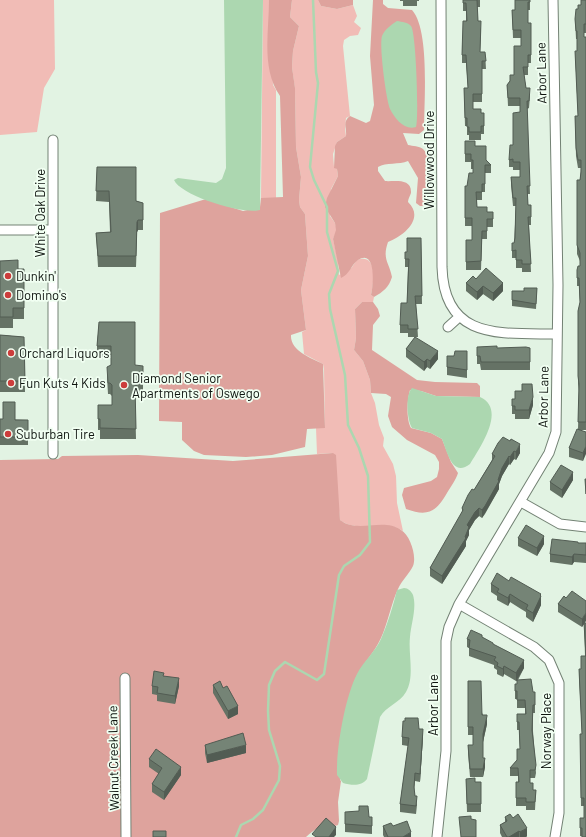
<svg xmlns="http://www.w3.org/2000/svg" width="586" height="837" font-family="Barlow,sans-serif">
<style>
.green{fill:#f1bcb6}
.forest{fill:#dea39d}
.water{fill:#acd7b0}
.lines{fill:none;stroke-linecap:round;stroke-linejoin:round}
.stream{stroke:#acd7b0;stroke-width:2.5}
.minor-casing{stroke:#738274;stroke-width:11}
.minor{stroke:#fff;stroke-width:9}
.wall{fill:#657265}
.shaded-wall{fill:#525c53}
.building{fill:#758476;stroke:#525c53}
.poi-dot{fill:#cc3d3c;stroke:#f1fff2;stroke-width:1.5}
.labels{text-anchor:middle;stroke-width:3.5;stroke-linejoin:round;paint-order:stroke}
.street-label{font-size:13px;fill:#0e140f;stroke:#f1fff2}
.poi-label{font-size:13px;fill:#0e140f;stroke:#f1fff2;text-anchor:start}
</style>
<rect width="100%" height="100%" fill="#e2f3e3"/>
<path class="green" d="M0 0H54L55 69 44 88 37 132 0 135Z
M263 0H269L273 85 276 90V198H261Z
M292 0H318L321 6 337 9 353 5 357 16 354 22 361 28 358 35 350 36 344 40 343 46 350 116 346 118 345 129 346 136 337 142 333 154 334 167 337 169 338 176 331 189 330 216 335 223 337 230 333 239 338 260 339 275C343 273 347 272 350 269 354 266 355 259 361 259 378 256 373 286 371 295L374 297 373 302H362L355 309 356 338 354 350 363 361 370 380 371 393 375 403 379 425 384 438 383 446 393 464 396 476 397 503 403 531C382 518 358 534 340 520L333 453 317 454 316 428H325L324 369 323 364 304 354 302 332 306 330 301 290 308 256 305 214 300 207 299 200 301 177 296 147 295 89 292 67 293 51 299 26 290 17Z"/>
<path class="forest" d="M269 0H292L290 17 299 26 293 51 292 67 295 88 296 147 301 177 299 200 300 207 305 214 308 256 301 290 306 330 291 335C290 351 311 358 323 364L325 428 307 429 305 447 272 455 246 457 204 455 194 451 182 440V422L159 421 160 213 206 199 243 211 260 207 261 198 283 197 280 96C261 69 269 32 269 0Z
M318 0H353V5L337 9 321 6Z
M373 0H383V4L388 8 412 10C430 30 424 102 424 130L419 134 403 133 408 145C413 146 419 146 423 149 435 160 430 191 429 206H420L416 203 418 178 408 161C399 165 386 162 378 167V171L385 181C393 182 412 177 411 193 410 196 408 199 408 202 425 218 404 236 388 242 382 259 389 262 392 277 389 287 383 292 374 297L371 295C373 288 377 248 358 260 351 265 350 274 341 278L333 239 336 230 335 223 325 207 327 198 338 176 337 169 334 168 335 146 337 142 346 136C347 128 342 122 350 116L366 123 370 121 374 105 370 56Z
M362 302H373L378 309 380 316 373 325 372 350 417 380 435 382 477 383 480 386V397L436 396 421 391 410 390C407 400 406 419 411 428L431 433 442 439 451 462 458 473C456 480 451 486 447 493 436 512 428 517 406 509L402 495 404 488 431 481 437 477 439 469V462L435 455 407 440 392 427 388 416 391 397 386 394 371 393 370 380 363 361 354 350 356 338 355 309Z
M333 453 336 455 340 520C358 534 383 517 401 530 410 535 417 556 413 566 409 574 402 580 398 589 391 604 388 622 381 638 374 654 360 666 354 682L340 780 341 781 338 802 339 821 338 825C321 831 323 821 306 837H0V460L58 459 62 456 138 455 233 461Z"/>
<path class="water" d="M224 0H263L260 207V210C244 215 181 196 174 180L178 178 216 183 222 179 226 168Z
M397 21C402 22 408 22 411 26 416 31 419 118 416 127 405 131 395 119 390 109 386 99 379 46 382 36 385 29 391 25 397 21Z
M412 388 436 396 480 397C507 409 480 447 470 464 452 478 447 451 442 439L431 433 412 428C407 420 405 395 412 388Z
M404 588C408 588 411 591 413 595 417 608 411 624 410 637 408 654 415 677 406 692 400 703 386 706 380 717L367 779C361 787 351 785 343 783L337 775C336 749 345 697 357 674 363 662 375 652 381 639 388 623 393 606 397 590Z"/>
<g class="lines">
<path class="stream" d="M236 837 241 825 253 819 263 810 279 780 280 766 269 730 268 711 269 685 275 671 285 662 317 680 324 674 339 575 344 566 360 555 370 542 368 476 359 448 348 425 345 375 330 309 329 294 338 271 327 232V207L314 180 310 167 318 83 316 72 313 0"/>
<g class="minor-casing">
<path id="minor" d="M441 0 442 267C444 341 501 333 557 334
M53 140V454
M0 230H53
M448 327 459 317
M521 502 560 524 586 527
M459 604 534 647 549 660 559 683V813L555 837
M125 678 126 837
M437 837 446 751V641L449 627 459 604 549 453 556 432 558 285 553 0"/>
</g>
<use href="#minor" class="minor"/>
</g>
<path class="wall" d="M400 0H419V1H417V6H403V1H400Z
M463 0H480V7H477L478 21 481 29 480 52H485L486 69H482V102H473V109L481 113H484V134H481V140H469V135H467V126H465L464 88H468L466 63H462V46L466 21V11H463Z
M530 0V10H528V23H531V63H528V75H524L526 88 530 96 529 108 527 109 530 194H527L528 205 531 209V225H529L531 272H522V268H516V258H512V251L514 243 516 206H513L511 185V177H520V170H513V167H509V160L513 145 520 112V106H508L507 85 514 75 521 46V38H513L512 10H515Z
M578 0H586V33H584V37H586V430H579L586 432 583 461 569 457V448L578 429 579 391 578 384V311L580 303 579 286H577V270L580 266V261L577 254V180H580L581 168H578L576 156 575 116H578L575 51H577V39H576L575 19 578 9 581 5V0Z
M475 146 486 160 491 165V173H485V192H482V200H477V207L487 212H493V227H487V239H482L481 270H466V240H472V226H465V186H467L473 173V169H471V162H465V154Z
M97 167 136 201 143 203V230H138L137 232 136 267H98L96 233 110 232 109 202 96 201Z
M421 238 422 304H416L418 337H415L438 359 430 369 427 367 424 371 406 357V349L415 337H408V333H400V325L407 303 408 267H405V252H407Z
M0 261 18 269H24V319H13V328H0Z
M476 279 503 291 493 301 483 294 477 300 466 291V283Z
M537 288 536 309 512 306V291H524Z
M99 322 135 365 143 383V394H137L135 396 136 439H100V430H98V405H112V396L110 394H108L107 377 111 365V357H97V346Z
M0 335 24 337 25 392H0Z
M477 347 497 348H530V370H481L480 364H477Z
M467 351V378L447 375V356H454Z
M512 399 533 405 529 419H515V414H512Z
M0 419 28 420V445H0Z
M510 441 520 453 516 460 514 459 510 465 509 464 502 476 499 484V489L485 514 482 518 479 516 475 520 469 530V535L466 541V546L442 584 430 576V568L462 513V508L474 490 492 460V454Z
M573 480 562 498 550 490V482Z
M518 538 544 544 537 556 518 546Z
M578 543H586V563L574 562 572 565 550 562V554Z
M509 581 541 596V605L533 622 526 617V612L521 609 510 602 508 606 497 600V596L491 592V584Z
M564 596 585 623H586V837L580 836V826L584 818V806H581L580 734H582L579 677V669H581L585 656 584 624 582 627 558 612V604Z
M482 637 493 645 524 668 518 680 533 692H535V713H533V731L536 773 535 778H530V783L533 790H536L535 810H526V806H516V782H518V776H510V768L517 760 520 749 519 730H517V714H525V708H517V699H515V684H517V681H516L504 674 503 677 497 674V670L494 668V665L469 656V648L467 647V639Z
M164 676 179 686 175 704 157 701V695L152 694V686Z
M468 681 487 724 483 742V758L485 767 483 777H470L468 753V745H473V735H468Z
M213 685 238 714 228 719 213 693Z
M419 729 423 737 420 782 415 781 414 791 415 796 417 805 416 814 400 812V804L408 746 402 745V737Z
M205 745 246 753 207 763 205 753Z
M149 759 181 775 164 800 152 792V784L159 774 149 767Z
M466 779 475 782H481V812H467Z
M345 812 369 817H372V834L345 832Z
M505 817 513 818 527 836 526 837H502L500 833V825L505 822Z
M383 826H393L411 837H384L383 835Z"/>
<path class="shaded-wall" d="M138 220V230L137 232 136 267 137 222Z
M503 283V291L493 301V293Z
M483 286V294L477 300V292Z
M438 351V359L430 369V361Z
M427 359V367L424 371V362Z
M137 383V394L135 396V385Z
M533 397V405L529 419V410Z
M520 444V453L516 460V452Z
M586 446V454L583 461V453Z
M514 451V459L510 465V457Z
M509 456V464L502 476 499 484V489L482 518V510L498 480 502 468Z
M573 472V480L562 498V490Z
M479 508V516L475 520 469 530V535L466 541V546L442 584V576L465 537 467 525 475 512Z
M544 536V544L537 556V548Z
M574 554V562L572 565V557Z
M510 594V602L508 606V598Z
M541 594V598V596V605L533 622V613Z
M586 613V621L582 627V619Z
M524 660V668L516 681V673Z
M504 666V674L503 677V669Z
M179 678V686L175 704V696Z
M238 706V714L228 719V711Z
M487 716V724L483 742V734Z
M423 729V737L420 782V774Z
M246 745V753L207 763V755Z
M485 758V767L483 777V769Z
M181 767V775L164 800V792Z
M336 827V835L334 837H328Z
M527 828V836L526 837H520V832Z
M519 831V837H509Z
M411 832V837H403Z"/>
<path class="building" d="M463 0H477L478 21H481L480 52H485L486 61H482V94H473V109H481V113H484V126H481V132H469V127H467V118H465L464 88H468L466 55H462L463 21H467L466 3H463Z
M515 0H530V2H528V23H531V55H528V67H523L526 88H530L529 101H527L530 186H527L528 205H531V217H528L531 264H522V260H516V250L512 251V243H514L515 238 516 198H513L511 177H520V162H513V159L509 160 510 145H513V113L520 112V98H508L507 85 510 81V75H514V46H521V30H513L512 10H515Z
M581 0H586V24H584V37H586V422H578L579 384 578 376V311L580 302 579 278H577V270L578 266H580V253L577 245V180H580L581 172V160H578L576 148 575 116H578L575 51H577V31H576L575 19 576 9H578V5H581Z
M465 141H475V146H486V160L491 165H485V184H482V192H476L477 207H487V212H493V219H487V231H482L481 261 466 262V240H472V218H465V186H467L469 173H473V160H471V154H465Z
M97 167H136V201L143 203V220H138L137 222 136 256H98L96 233 111 232 109 191H96Z
M407 238H421L422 296H415L418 329H408V325H400L401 303H407L409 259H405V252H407Z
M18 260V269H24V308H13V317H0V261Z
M486 268 503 283 493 293 483 286 477 292 466 283 473 276 476 279Z
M524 288H537L536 304 512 300V291H524Z
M99 322H135V365L143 366V383H137L135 385 136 429 100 428V419H98V405H112V385L110 383H108L107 367 111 365V346H97Z
M0 335 24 337 25 381H0Z
M415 337 438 351 430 361 427 359 424 362 406 349Z
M497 346V348L526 347 530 348V362H481L480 356H477V347Z
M455 351H467V370L447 367V356H454Z
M522 384H532L533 397 529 410H515V406H512V399H515V391H522Z
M3 402H15V420H28V437H0V419H3Z
M577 429 586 432V446L583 453 569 448Z
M503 437 510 441 511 439 520 444 516 452 514 451 510 457 509 456 502 468 498 480 499 481 485 506 482 510 479 508 475 512 467 525 469 527 465 537 466 538 442 576 430 568 463 510 462 508 468 495 472 489 474 490 495 456 492 454 498 443Z
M561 465 573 472 562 490 550 482Z
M585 479H586V494Z
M526 525 544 536 537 548 518 538Z
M552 539 578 542V543H586V555L574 554 572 557 550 554Z
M497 573 509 581 511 577 541 594 540 595 541 596 533 613 526 609 528 605 521 601 510 594 508 598 497 592 499 589 491 584Z
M572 591 586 601V613L582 619 558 604 564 596 566 598Z
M584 623H586V837H582V828H580V818H584V798H581L580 734H582L579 669H581V656H586Z
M471 630 482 635V637L493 643V644L524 660 516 673 504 666 503 669 497 666 498 663 494 660 496 657 469 648 470 640 467 639Z
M154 671 164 673 163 676 179 678 175 696 157 693 158 687 152 686Z
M531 679 533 692H535V705H533L532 730 536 765 535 770H530V783H533V790H536L535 802H526V798H516V782H519L518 768H510L517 760V749H520L519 722H517V714H526L525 700H517V691H515V684H517V680Z
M220 681 223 688 227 686 238 706 228 711 213 685Z
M468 681H481L482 715H487V716L483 734V758H485L483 769H470L468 745H473V727H468Z
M405 718H418L419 729H423L420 774 415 773 414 787 415 796H417L416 806 400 804 409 738 402 737 403 721H405Z
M243 733 246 745 207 755 205 745Z
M156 749 181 767 164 792 152 784 162 768 149 759Z
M475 778V782H481V804H467L466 779Z
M359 806H368L369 817H372V826L345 824V812L359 811Z
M510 814 513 818 518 814 527 828 520 832 519 831 509 837H507L500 825 507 821 505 817Z
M471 816V819L476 820V837H461L459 817Z
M326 818 336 827 329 837H316L312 834Z
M407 821 411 832 403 837H388L383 826 391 823 393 826Z
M153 831H166V837H153Z"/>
<g class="poi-dot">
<circle cx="8" cy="276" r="4"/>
<circle cx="8" cy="295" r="4"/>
<circle cx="11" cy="353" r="4"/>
<circle cx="11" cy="383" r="4"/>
<circle cx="124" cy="385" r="4"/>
<circle cx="8" cy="434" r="4"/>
</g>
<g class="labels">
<g class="street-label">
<text transform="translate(541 73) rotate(-91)" y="5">Arbor Lane</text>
<text transform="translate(429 160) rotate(-90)" y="5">Willowwood Drive</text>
<text transform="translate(40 213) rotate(-90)" y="5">White Oak Drive</text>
<text transform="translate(543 397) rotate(-89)" y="5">Arbor Lane</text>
<text transform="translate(433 705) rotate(-90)" y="5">Arbor Lane</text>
<text transform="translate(546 731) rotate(-90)" y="5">Norway Place</text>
<text transform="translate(113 758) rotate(-91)" y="5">Walnut Creek Lane</text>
</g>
<g class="poi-label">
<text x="16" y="281">Dunkin'</text>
<text x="16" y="300">Domino's</text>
<text x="19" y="358">Orchard Liquors</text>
<text x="132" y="383">Diamond Senior<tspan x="132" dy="15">Apartments of Oswego</tspan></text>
<text x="19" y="388">Fun Kuts 4 Kids</text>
<text x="16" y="439">Suburban Tire</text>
</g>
</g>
</svg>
